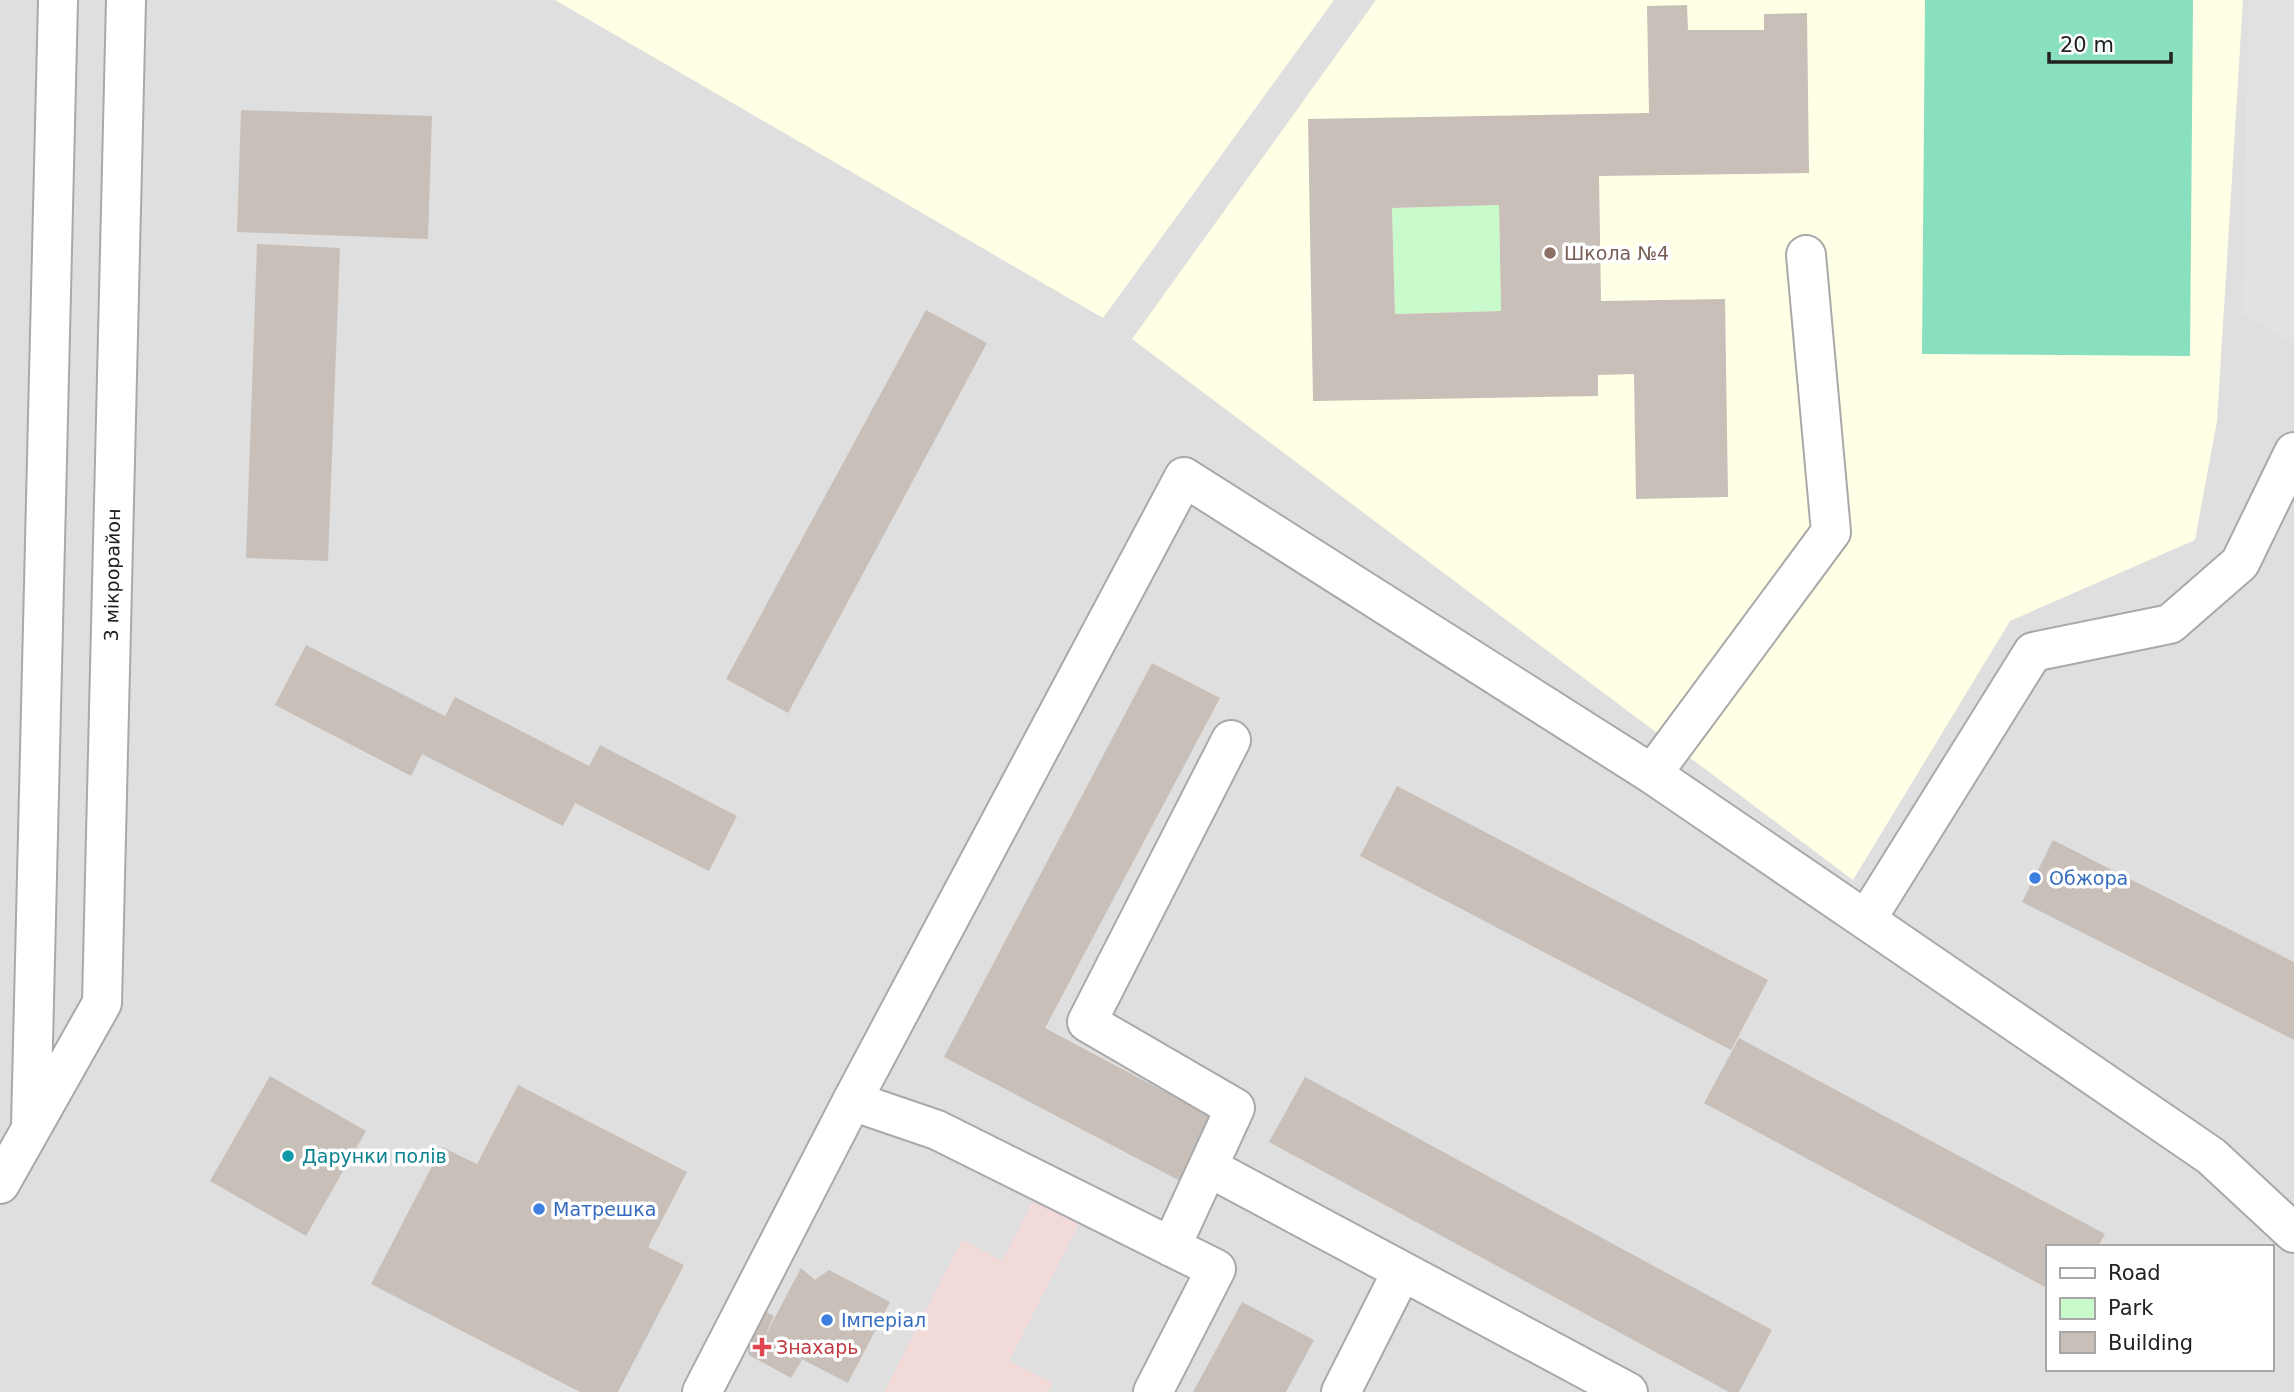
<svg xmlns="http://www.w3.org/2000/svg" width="2294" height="1392" font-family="'DejaVu Sans',sans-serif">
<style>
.residential{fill:#e0dfdf;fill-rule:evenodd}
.commercial{fill:#f2dad9}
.education{fill:#ffffe5}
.park{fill:#c8facc}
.pitch{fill:#88e0be}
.parking{fill:#e2e2e2}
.building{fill:#c7bfb8;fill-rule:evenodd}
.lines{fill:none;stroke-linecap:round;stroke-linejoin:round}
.minor-casing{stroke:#a9a9a9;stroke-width:42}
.minor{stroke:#fff;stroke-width:38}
.education-dot{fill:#8d6e63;stroke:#fff;stroke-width:2.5}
.shop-dot{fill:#3f7fe0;stroke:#fff;stroke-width:2.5}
.culture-dot{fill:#0f9aa8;stroke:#fff;stroke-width:2.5}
.health-dot{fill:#e0444e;stroke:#fff;stroke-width:2.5}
.labels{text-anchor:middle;stroke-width:7;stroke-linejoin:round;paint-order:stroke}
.education-label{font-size:19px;fill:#785e54;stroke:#fff;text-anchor:start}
.street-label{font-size:19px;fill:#222;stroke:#fff}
.shop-label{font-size:19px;fill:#366cbe;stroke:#fff;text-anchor:start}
.culture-label{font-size:19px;fill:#0d838f;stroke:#fff;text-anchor:start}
.health-label{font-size:19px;fill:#be3a42;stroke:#fff;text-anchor:start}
</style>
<rect width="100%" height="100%" fill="#f2efe9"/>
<path class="residential" d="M0 0H2294V1392H0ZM2047 1247H2271V1369H2047Z"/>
<path class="commercial" d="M1038 1191 1084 1214 1009 1361 1053 1383 1048 1392H884L962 1240 1002 1261Z"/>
<path class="education" d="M555 0H1334L1103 318Z
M1376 0H2243L2217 421 2195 540 2010 621 1853 880 1132 339Z"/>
<path class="park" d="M1499 205 1501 311 1395 314 1392 208Z"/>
<path class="pitch" d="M1925 0H2193L2190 356 1922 354Z"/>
<path class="parking" d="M2248 0H2294V345L2243 314Z"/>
<path class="building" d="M1687 5 1688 30H1764V14L1807 13 1809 173 1599 176 1601 301 1725 299 1728 497 1636 499 1634 374 1598 375V396L1313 401 1308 119 1649 113 1647 6ZM1499 205 1501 311 1395 314 1392 208Z
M241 110 432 116 428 239 237 232Z
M257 244 340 248 328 561 246 558Z
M926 310 987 343 788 713 726 679Z
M306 645 445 716 455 697 589 766 600 745 737 816 709 871 575 803 563 826 422 754 411 776 275 705Z
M1152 663 1220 698 1045 1028 1216 1119 1182 1182 944 1057Z
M1397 786 1768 980 1731 1050 1360 856Z
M2053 840 2294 962V1040L2022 902Z
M1739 1038 2105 1234 2098 1247H2047V1288L1704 1103Z
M270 1076 366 1131 306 1236 210 1181Z
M1305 1077 1772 1330 1739 1392H1729L1269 1142Z
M518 1085 687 1172 648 1247 684 1265 618 1392H580L371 1284 442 1147 477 1164Z
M801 1268 815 1280 829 1270 890 1302 848 1383 788 1352 802 1360 791 1378 749 1355 741 1324 752 1304 774 1316 763 1340Z
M1242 1302 1314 1340 1286 1392H1193Z"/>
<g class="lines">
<g class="minor-casing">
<path id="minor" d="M1652 774 1831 532 1806 255
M1866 920 2033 652 2170 624 2240 563 2294 452
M852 1101 937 1130 1216 1269 1153 1392
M31 1126 58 0
M1208 1167 1628 1392
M0 1184 102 1003 126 0
M1171 1247 1235 1108 1087 1022 1231 740
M702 1392 852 1101 1184 477 1652 774 1866 920 2211 1156 2294 1233
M1341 1392 1402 1271"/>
</g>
<use href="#minor" class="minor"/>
</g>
<circle class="education-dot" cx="1550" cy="253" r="7"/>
<g class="shop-dot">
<circle cx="2035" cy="878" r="7"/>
<circle cx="539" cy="1209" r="7"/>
<circle cx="827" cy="1320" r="7"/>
</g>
<circle class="culture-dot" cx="288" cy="1156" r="7"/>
<path class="health-dot" d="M758.5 1336.5h7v7h7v7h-7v7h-7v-7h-7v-7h7z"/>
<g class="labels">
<g class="education-label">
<text x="1564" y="260">Школа №4</text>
</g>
<g class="street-label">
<text transform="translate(112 575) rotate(-89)" y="7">3 мікрорайон</text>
</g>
<g class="shop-label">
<text x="2049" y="885">Обжора</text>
<text x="553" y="1216">Матрешка</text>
<text x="841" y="1327">Імперіал</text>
</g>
<g class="culture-label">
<text x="302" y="1163">Дарунки полів</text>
</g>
<g class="health-label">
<text x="776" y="1354">Знахарь</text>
</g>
</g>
<rect x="2046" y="1245" width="228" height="126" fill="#ffffff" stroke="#a7a7a7" stroke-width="2"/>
<rect x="2060" y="1268" width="35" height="10" fill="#ffffff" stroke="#a7a7a7" stroke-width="2"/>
<text x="2108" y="1280" font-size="21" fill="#222222">Road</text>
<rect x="2060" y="1298" width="35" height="21" fill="#c8facc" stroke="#a7a7a7" stroke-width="2"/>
<text x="2108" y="1315" font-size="21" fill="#222222">Park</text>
<rect x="2060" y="1332" width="35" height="21" fill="#c7bfb8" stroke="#a7a7a7" stroke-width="2"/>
<text x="2108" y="1350" font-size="21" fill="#222222">Building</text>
<path d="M2049 52v10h122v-10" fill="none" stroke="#222222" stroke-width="3.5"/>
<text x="2060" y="52" font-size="21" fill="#222222" stroke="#ffffff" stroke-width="5" paint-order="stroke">20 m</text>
</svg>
